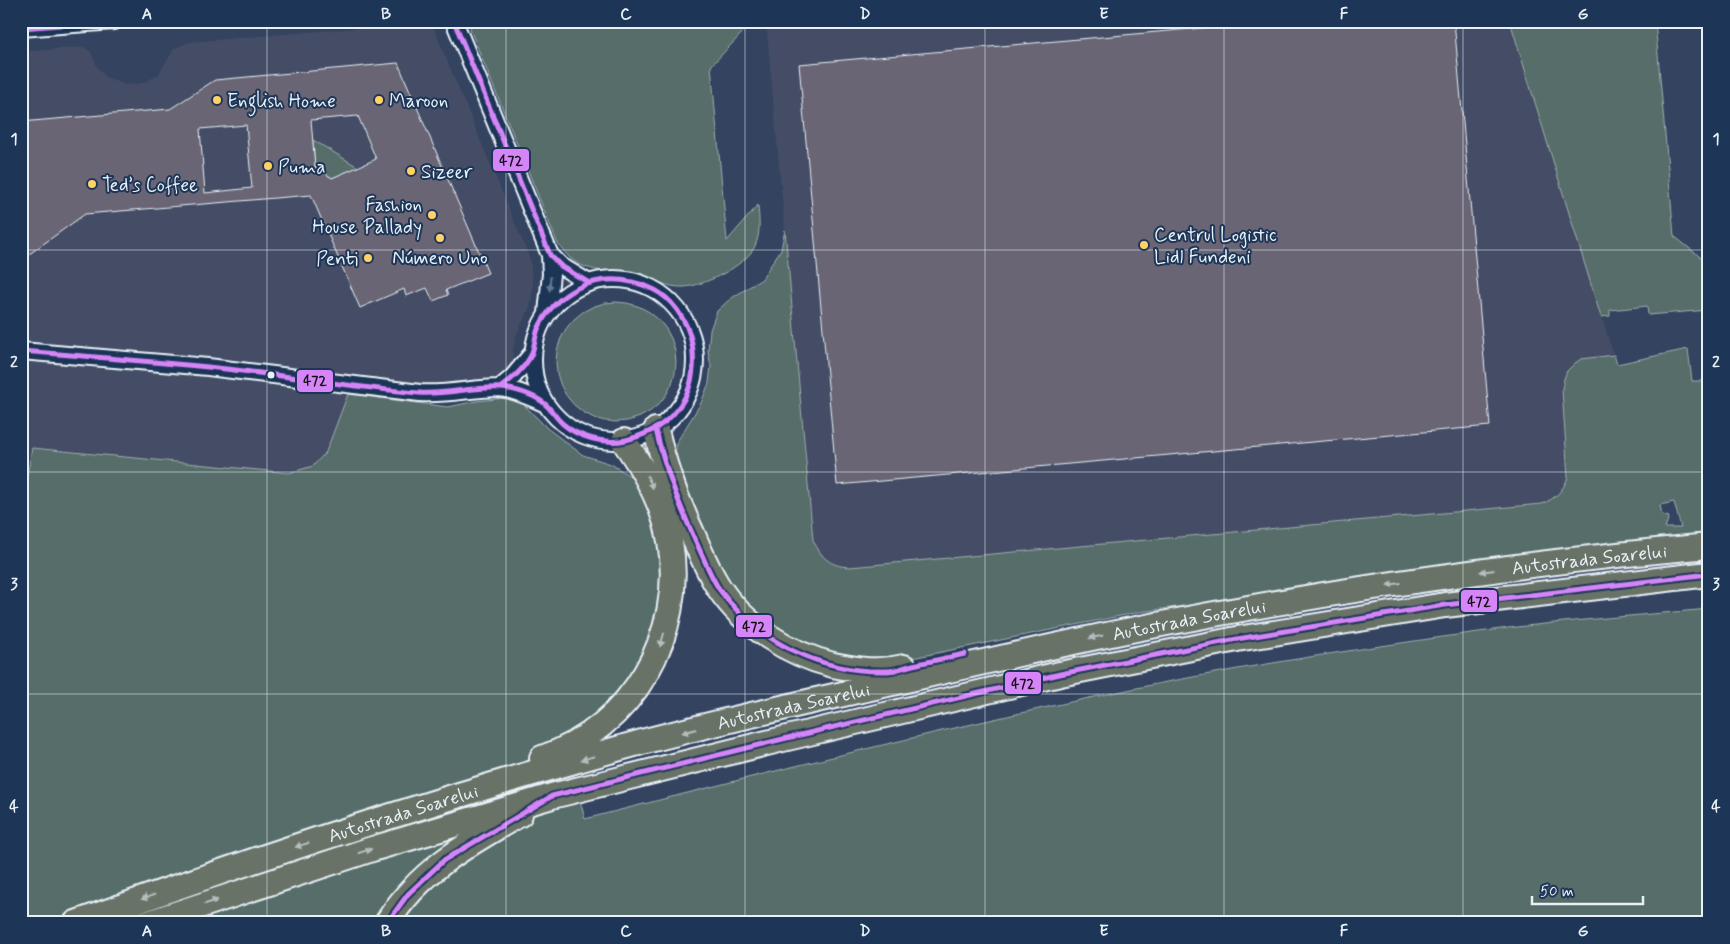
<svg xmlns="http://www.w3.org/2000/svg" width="1730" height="944" font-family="Mynerve,sans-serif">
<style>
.built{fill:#444d66}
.green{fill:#566d69;stroke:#9fafb0;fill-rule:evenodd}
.building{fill:#696574;stroke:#e8f1f8;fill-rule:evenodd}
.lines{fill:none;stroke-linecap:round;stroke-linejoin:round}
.minor-casing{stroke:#e8f1f8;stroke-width:20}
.highway-casing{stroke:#e8f1f8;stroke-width:28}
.minor{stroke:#1d3557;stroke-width:16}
.highway{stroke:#687266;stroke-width:24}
.bus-1-casing{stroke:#1d3557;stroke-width:9}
.bus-1{stroke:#d685f9;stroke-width:5}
.oneway{fill:#64778f}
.oneway2{fill:#b5bebe}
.grid{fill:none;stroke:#e8f1f8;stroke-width:1;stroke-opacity:0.55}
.poi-dot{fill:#ffd166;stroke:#1d3557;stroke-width:2}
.bus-dot{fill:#e8f1f8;stroke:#1d3557;stroke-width:2}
.labels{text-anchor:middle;stroke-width:4;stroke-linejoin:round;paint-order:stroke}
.poi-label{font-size:19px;fill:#e8f1f8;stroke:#1d3557;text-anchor:start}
.street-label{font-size:19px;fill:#e8f1f8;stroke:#1d3557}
.line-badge{stroke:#1d3557;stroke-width:2}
.pale-badge-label{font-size:14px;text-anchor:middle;font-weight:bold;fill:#111}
.neatline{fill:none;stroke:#e8f1f8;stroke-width:2}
.grid-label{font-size:16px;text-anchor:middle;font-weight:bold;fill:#e8f1f8}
</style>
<rect width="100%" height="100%" fill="#344360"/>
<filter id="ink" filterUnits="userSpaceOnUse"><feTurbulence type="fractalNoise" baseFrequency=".02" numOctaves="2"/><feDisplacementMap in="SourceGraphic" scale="10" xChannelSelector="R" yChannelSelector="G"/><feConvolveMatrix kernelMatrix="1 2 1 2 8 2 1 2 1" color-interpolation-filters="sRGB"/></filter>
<g filter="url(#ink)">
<path class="built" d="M766 21H1510L1660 505 852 652 813 540Z
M431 22 530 259 533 286 530 307 516 335 513 351V369L516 390 349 394 326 452 313 466 289 473 32 448 21 511V52L84 47 91 52 97 66 105 77 126 85 143 83 158 75 174 49 188 42Z"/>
<path class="green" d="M471 21H741L744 31 711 66 727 241 758 205C759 219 761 233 755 246 747 265 704 286 684 287 667 288 655 279 640 276 616 270 590 275 570 258 566 254 562 248 558 244L470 29Z
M1510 21H1655L1674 236 1709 264V310L1648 315 1647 306 1610 310V316L1601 317Z
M313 140 358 167 332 178 315 167Z
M785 230 813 540C822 558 829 566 850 567L1542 504C1556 498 1563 491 1568 477L1562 389 1564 379 1567 371 1574 364 1581 359 1614 355 1617 364 1688 349 1692 381H1707L1709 405V537L1656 542 1140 612 877 665 829 657 760 620 733 592 708 550 676 472 675 453 678 440 701 403 709 383 711 366 708 351 710 330 717 311 730 299 762 279 781 249ZM1674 502 1681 528H1665L1669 517 1662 515 1660 505Z
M556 362a60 60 0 1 1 120 0a60 60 0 1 1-120 0Z
M348 394 448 407 477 401 506 398 522 403 548 429 583 455 611 464 635 479 654 517 663 556 662 587 651 638 636 667 605 710 564 742 585 819C773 771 961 724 1151 685 1269 662 1389 644 1508 628 1575 620 1642 615 1709 609V923H21V511L32 448 289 473 313 466 326 452Z"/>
<path class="building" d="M1281 21H1454L1490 426 837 485 799 64Z
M398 63 488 273 446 290 448 295 433 301 427 288 406 296 404 289 360 308 311 195 85 214 21 260V122L170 109 215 80ZM358 116 376 159 332 178 315 167 311 120ZM246 125 252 188 205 193 200 129Z"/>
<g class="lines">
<g class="minor-casing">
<path id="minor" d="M454 21 550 255 551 274 547 313
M21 28 114 21
M550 255 561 266 589 283
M533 360a81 81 0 1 1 162 0a81 81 0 1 1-162 0Z
M21 351 208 367 420 393C447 395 473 388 499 388 515 389 530 397 544 403
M500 388 512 378 532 354"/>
</g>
<g class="highway-casing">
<g id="highway">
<path d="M656 430C664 467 676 499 692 533 700 552 708 571 719 588 744 626 789 654 833 665 857 670 880 673 904 667"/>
<path d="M542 758C632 728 686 634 670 541 664 504 645 471 624 441"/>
<path id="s1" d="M76 923C259 856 444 797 631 745 723 720 817 700 910 679 987 661 1064 643 1141 628 1328 591 1519 563 1709 546"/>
<path d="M148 923 372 849 552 796 783 739 1060 674 1237 639 1445 605 1709 574"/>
<path d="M387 923C418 871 469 843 520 814"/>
</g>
</g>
<use href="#minor" class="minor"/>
<use href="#highway" class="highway"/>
<g class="bus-1-casing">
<path id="bus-1" d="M454 21 550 255 561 266 589 283
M21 28 111 21
M21 351C83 356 146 361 208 367 278 374 348 387 419 393 447 395 474 386 502 388 515 389 535 395 545 404 552 410 556 418 563 424 578 437 605 445 626 440 646 435 666 425 678 408 698 383 698 342 681 316 669 296 654 287 632 282 592 273 555 293 538 329 534 339 535 350 529 359 522 371 511 380 500 388
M656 430C665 470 680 507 697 544 704 559 710 575 719 589 757 642 822 673 887 671 896 671 904 667 913 665 930 661 948 658 965 654
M387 923 408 894 444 860 552 796 783 739 1060 674 1237 639 1445 605 1709 574"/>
</g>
<use href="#bus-1" class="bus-1"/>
</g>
<defs><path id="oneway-solid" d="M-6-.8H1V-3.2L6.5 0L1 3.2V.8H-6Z" transform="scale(1.25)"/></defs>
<use class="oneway" href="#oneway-solid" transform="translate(550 284) rotate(93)"/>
<g class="oneway2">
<use href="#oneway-solid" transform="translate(650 482) rotate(65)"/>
<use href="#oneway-solid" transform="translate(1487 571) rotate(173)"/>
<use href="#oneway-solid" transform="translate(1394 584) rotate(172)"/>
<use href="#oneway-solid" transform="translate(1096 637) rotate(168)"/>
<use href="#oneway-solid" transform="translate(662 640) rotate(107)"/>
<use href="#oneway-solid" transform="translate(689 731) rotate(166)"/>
<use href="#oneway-solid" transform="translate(588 758) rotate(164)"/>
<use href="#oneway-solid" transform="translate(302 845) rotate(162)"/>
<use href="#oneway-solid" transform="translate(365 851) rotate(-18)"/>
<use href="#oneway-solid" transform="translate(148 897) rotate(161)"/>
<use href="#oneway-solid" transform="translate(211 902) rotate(-19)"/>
</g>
</g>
<path class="grid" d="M267 21V923M506 21V923M745 21V923M985 21V923M1224 21V923M1463 21V923M21 250H1709M21 472H1709M21 694H1709"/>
<g class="poi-dot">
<circle cx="217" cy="100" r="5"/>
<circle cx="379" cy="100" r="5"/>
<circle cx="268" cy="166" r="5"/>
<circle cx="411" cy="171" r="5"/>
<circle cx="92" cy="184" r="5"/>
<circle cx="432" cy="215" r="5"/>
<circle cx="440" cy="238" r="5"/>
<circle cx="1144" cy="245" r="5"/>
<circle cx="368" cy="258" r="5"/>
</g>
<circle class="bus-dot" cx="271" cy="375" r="4.5"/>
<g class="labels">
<g class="poi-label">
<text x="227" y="107">English Home</text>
<text x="389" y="107">Maroon</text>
<text x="278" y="173">Puma</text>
<text x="421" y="178">Sizeer</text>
<text x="102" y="191">Ted’s Coffee</text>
<text x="422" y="211" text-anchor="end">Fashion<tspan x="422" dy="22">House Pallady</tspan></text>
<text x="1154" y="241">Centrul Logistic<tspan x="1154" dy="22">Lidl Fundeni</tspan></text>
<text x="440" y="264" text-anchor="middle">Número Uno</text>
<text x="358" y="265" text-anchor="end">Penti</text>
</g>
<g class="street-label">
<text dy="7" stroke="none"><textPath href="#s1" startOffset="1560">Autostrada Soarelui</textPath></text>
<text dy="7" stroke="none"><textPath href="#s1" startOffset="1155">Autostrada Soarelui</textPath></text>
<text dy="7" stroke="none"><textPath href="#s1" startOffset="750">Autostrada Soarelui</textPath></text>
<text dy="7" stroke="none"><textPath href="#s1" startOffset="345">Autostrada Soarelui</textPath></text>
</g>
</g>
<g class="line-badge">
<rect x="492" y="148" width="38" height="24" rx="5" fill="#d685f9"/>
<rect x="296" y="369" width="38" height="24" rx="5" fill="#d685f9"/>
<rect x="1460" y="589" width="38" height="24" rx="5" fill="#d685f9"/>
<rect x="735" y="614" width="38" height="24" rx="5" fill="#d685f9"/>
<rect x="1004" y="671" width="38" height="24" rx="5" fill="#d685f9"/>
</g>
<g class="pale-badge-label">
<text x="511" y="165">472</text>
<text x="315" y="385">472</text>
<text x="1479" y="606">472</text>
<text x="754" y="631">472</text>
<text x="1023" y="688">472</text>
</g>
<rect width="1730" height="944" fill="none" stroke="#1d3557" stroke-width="55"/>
<path d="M1532 896v8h111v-8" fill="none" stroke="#e8f1f8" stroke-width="2.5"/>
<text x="1540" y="896" font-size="15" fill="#e8f1f8" stroke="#1d3557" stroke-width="4" paint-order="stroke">50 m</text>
<rect x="28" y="28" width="1674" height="888" class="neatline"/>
<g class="grid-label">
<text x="147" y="19">A</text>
<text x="386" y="19">B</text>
<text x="626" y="19">C</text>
<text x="865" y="19">D</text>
<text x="1104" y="19">E</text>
<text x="1344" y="19">F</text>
<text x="1583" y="19">G</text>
<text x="14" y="144">1</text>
<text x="1716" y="144">1</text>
<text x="14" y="367">2</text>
<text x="1716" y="367">2</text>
<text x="14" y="589">3</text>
<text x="1716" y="589">3</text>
<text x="14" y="811">4</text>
<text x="1716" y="811">4</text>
<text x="147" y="936">A</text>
<text x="386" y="936">B</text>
<text x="626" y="936">C</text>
<text x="865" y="936">D</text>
<text x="1104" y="936">E</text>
<text x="1344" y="936">F</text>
<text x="1583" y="936">G</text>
</g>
</svg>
